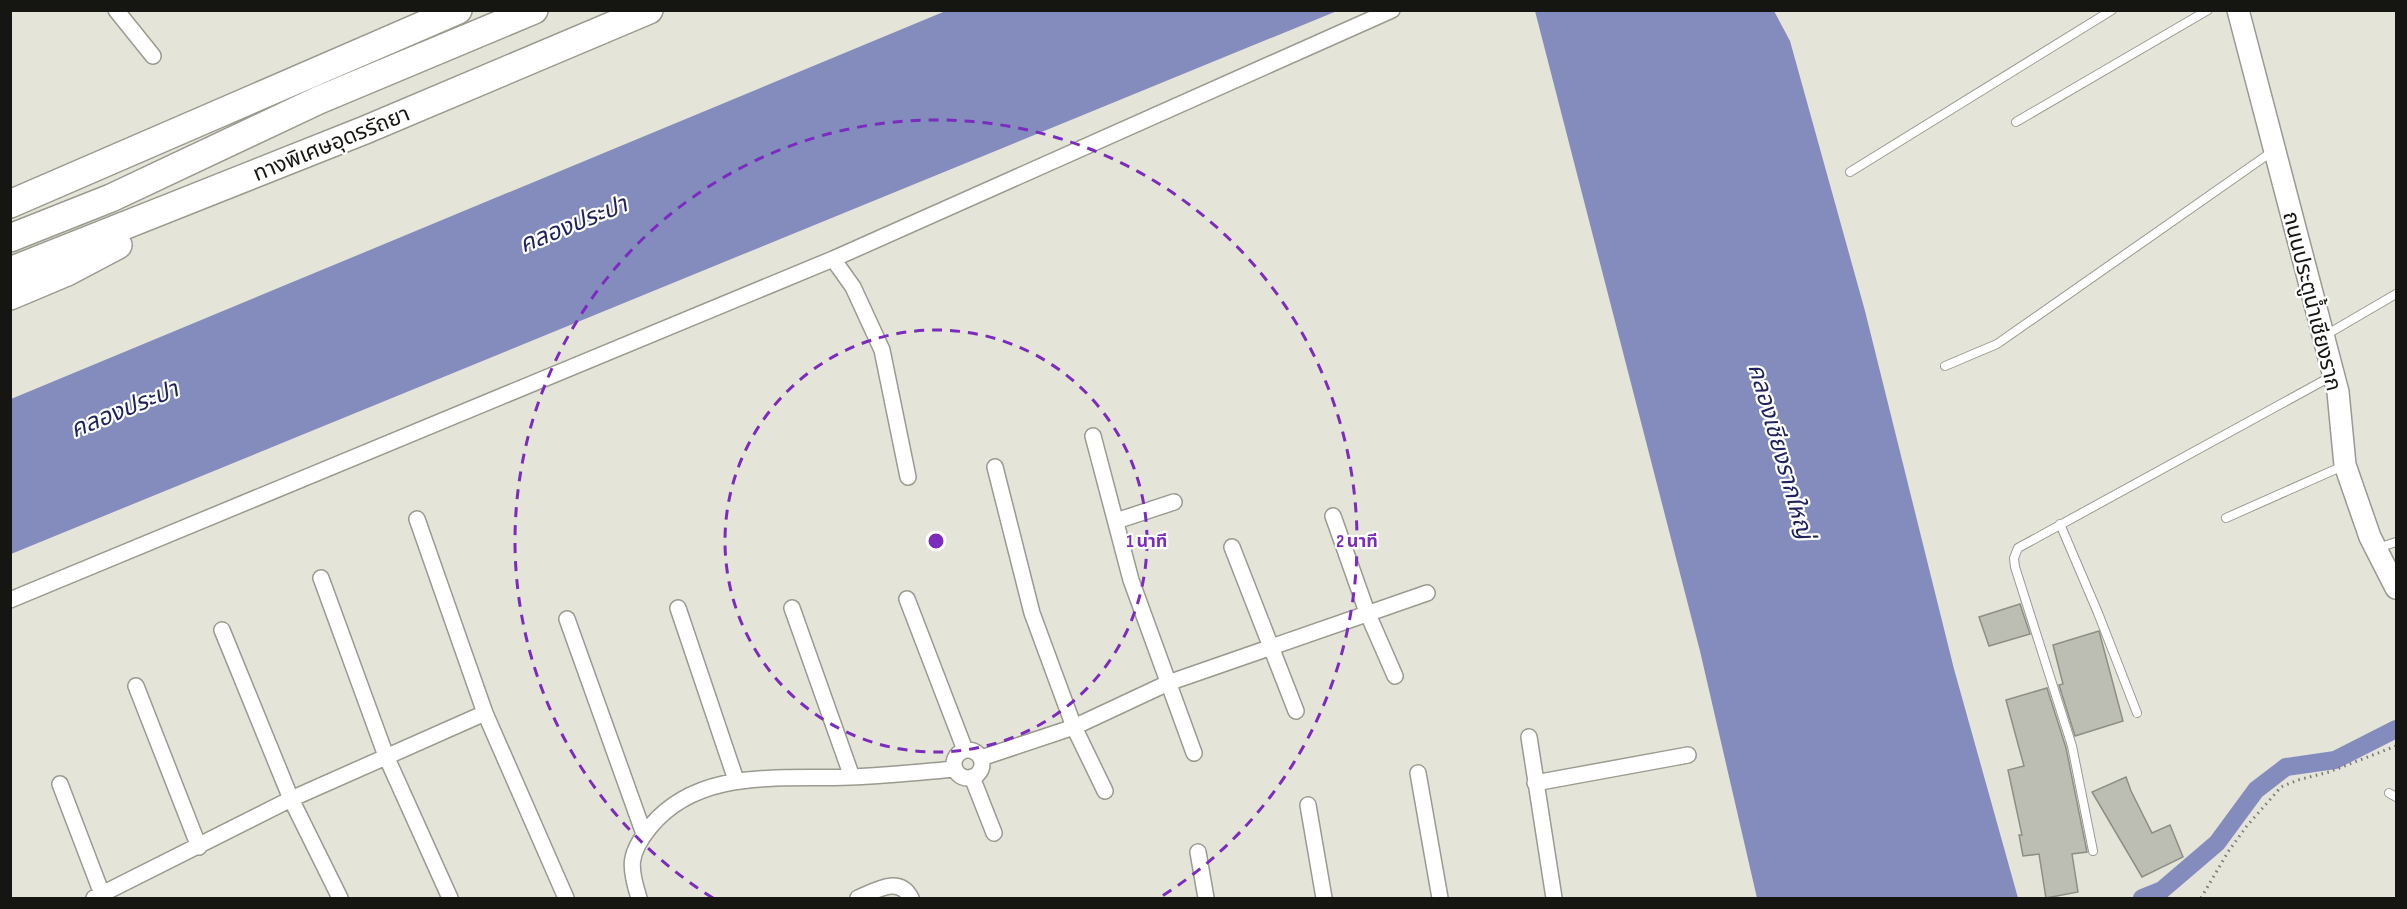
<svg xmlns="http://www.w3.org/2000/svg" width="2407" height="909" font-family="'Sofia Sans Condensed','Noto Sans Thai',sans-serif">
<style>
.water{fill:#838cbc}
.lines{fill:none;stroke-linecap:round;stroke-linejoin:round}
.canal{stroke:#838cbc;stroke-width:18}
.building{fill:#bdbeb3;stroke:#8e8f84;stroke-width:1.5}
.lane-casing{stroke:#9a9a8f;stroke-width:10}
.street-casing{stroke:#9a9a8f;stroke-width:18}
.secondary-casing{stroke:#9a9a8f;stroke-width:24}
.highway-casing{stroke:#9a9a8f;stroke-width:30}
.path{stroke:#787871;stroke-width:3;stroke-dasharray:1.5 4.5;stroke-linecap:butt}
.lane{stroke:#fff;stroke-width:8}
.street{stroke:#fff;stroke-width:15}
.secondary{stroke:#fff;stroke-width:21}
.highway{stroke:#fff;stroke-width:27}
.ring{fill:none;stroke:#7b2cbf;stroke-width:3;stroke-dasharray:10 8}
.labels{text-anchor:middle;stroke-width:4.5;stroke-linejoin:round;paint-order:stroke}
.street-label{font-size:22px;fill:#151511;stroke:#fff}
.water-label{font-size:24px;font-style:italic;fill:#1e215b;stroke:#fff}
.centre{fill:#7b2cbf;stroke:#fff;stroke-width:3}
.ring-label{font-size:18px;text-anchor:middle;font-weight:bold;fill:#7b2cbf;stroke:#fff;stroke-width:4.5;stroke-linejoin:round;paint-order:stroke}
</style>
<rect width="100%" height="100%" fill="#e4e4d9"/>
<path class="water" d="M948 10 1337 11 11 554V399Z
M1535 11H1774L1790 41 1865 311 1954 669 2018 898H1757L1700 651Z"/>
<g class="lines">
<path class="canal" d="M2142 898 2162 890 2217 843 2256 790 2286 767 2335 760 2396 729"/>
</g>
<path class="building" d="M2020 604 2030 634 1989 646 1979 617Z
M2099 631 2123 721 2075 736 2059 685 2063 684 2053 645Z
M2047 688 2066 748 2087 852 2072 854 2078 892 2046 898 2039 854 2023 856 2019 835H2022L2008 770 2024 766 2006 700Z
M2126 777 2131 791 2152 833 2170 825 2183 857 2142 877 2092 792Z"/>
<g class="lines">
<g class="lane-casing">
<path id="lane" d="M2016 122 2208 10
M1850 172 2112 10
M2324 336 2396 294
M1945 366 1997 344 2273 151
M2226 518 2343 466
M2060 524 2098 613 2137 713
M2378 548 2396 542
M2389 793 2396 797
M2093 851 2072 746 2015 567 2014 558 2018 548 2332 376"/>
</g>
<g class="street-casing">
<path id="street" d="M116 10 153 56
M833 259 853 287 882 350 908 477
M1093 436 1131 580 1194 753
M995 467 1032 613 1074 727 1105 791
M1333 516 1367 612 1395 676
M417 519 485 713 566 898
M1116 521 1174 502
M1232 547 1296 711
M321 578 386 756 450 898
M907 599 965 750
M10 600 833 259 1392 10
M678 608 736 780
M792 608 852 777
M567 619 644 834
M222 630 291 799 340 898
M136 686 199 847
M1529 737 1554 898
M954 764a14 14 0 1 1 28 0a14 14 0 1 1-28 0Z
M981 758 1074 727 1168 683 1427 593
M1418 773 1440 898
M972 777 994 833
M1535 783 1688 755
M60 784 102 894
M1308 805 1324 898
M1198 852 1206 898
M94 898 291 799 485 713
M639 898C629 867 628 854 650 827 699 767 781 780 850 777 885 776 921 772 955 769
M858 898C875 891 899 875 911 898"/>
</g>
<g class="secondary-casing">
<path id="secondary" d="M2238 10 2338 392 2345 465 2370 537 2396 588"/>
</g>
<g class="highway-casing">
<path id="highway" d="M10 204 458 10
M10 238 111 198 319 100 534 10
M10 271 365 130 649 10
M10 296 67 272 118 245"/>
</g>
<path class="path" d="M2201 898 2228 852 2246 827 2281 787 2298 780 2329 772 2396 746"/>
<use href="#lane" class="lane"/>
<use href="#street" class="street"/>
<use href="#secondary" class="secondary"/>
<use href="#highway" class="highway"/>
</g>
<g class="ring">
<circle cx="936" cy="541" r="211"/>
<path d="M713 898A421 421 0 1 1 1159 898"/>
</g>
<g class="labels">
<g class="street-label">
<text transform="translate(331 143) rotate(-22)" y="8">ทางพิเศษอุดรรัถยา</text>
<text transform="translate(2313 301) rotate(76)" y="8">ถนนประตูน้ำเชียงราก</text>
</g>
<g class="water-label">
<text transform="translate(573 224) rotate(-22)" y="8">คลองประปา</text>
<text transform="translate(124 409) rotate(-22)" y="8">คลองประปา</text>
<text transform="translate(1781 451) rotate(74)" y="8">คลองเชียงรากใหญ่</text>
</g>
</g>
<circle cx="936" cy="541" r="9" class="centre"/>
<g class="ring-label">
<text x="1147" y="547">1 นาที</text>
<text x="1357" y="547">2 นาที</text>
</g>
<rect width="2407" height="909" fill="none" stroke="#151511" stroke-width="24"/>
</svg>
